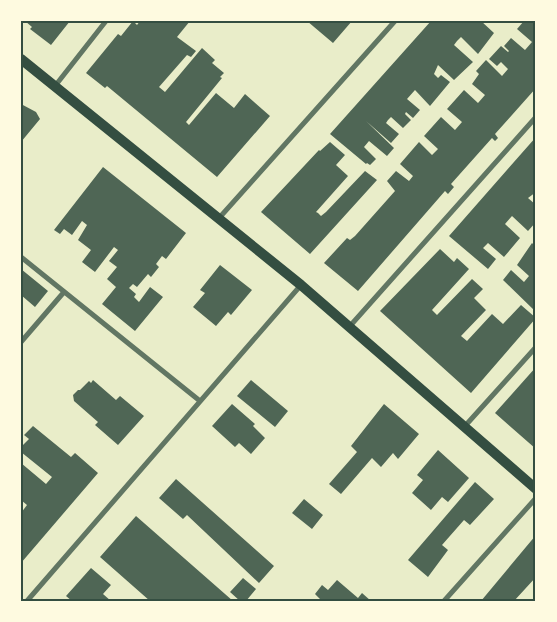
<svg xmlns="http://www.w3.org/2000/svg" width="557" height="622" font-family="Roboto,sans-serif">
<style>
.building{fill:#4f6655}
.lines{fill:none;stroke-linecap:round;stroke-linejoin:round}
.minor{stroke:#617663;stroke-width:5}
.secondary{stroke:#344e41;stroke-width:10}
.neatline{fill:none;stroke:#344e41;stroke-width:2}
</style>
<rect width="100%" height="100%" fill="#e9edc9"/>
<path class="building" d="M25 21H70L51 45 30 29 32 27Z
M133 21 137 25 140 21H190L177 37 196 51 191 57 187 55 159 87 165 92 202 48 215 60 212 63 224 73 220 77 222 78 186 122 189 125 216 93 234 108 245 94 270 116 217 177 107 86 105 88 86 73 118 34 121 36Z
M307 21H352L333 43Z
M431 21H481L494 33 478 54 461 37 457 41 454 45 473 62 454 80 438 65 434 74 438 78 441 75 450 82 430 106 415 90 407 99 420 110 413 118 406 112 405 114 411 120 403 128 391 117 388 120 386 123 399 134 391 143 366 121 394 148 387 156 369 141 364 147 376 159 370 165 367 163 366 164 330 134Z
M524 21H536V88L495 134 498 138 495 141 492 138 451 184 454 187 448 194 445 191 358 291 324 263 347 238 350 240 355 236 395 191 387 181 396 171 409 181 413 176 400 164 419 142 432 155 438 149 424 136 441 117 455 130 462 122 447 109 464 90 478 103 485 95 472 84 479 74 476 71 486 60 502 76 508 69 501 62 497 66 489 59 501 46 508 52 509 51 504 46 511 38 525 50 532 42 517 29Z
M21 104 36 112 40 119 21 142Z
M536 137V192L528 198 536 205V222L528 231 512 216 505 224 520 238 504 257 488 243 483 248 496 259 488 269 449 236Z
M330 142 345 155 336 165 348 176 316 212 318 213 321 216 326 212 365 171 377 180 310 254 261 212 319 150 320 151Z
M103 167 186 233 166 259 162 256 156 264 159 267 151 277 148 274 137 287 133 284 129 288 136 294 134 297 139 302 150 287 163 297 135 331 102 304 116 287 107 279 117 267 109 261 118 250 114 247 95 272 82 262 91 250 78 240 87 225 82 221 72 235 64 229 60 234 54 230Z
M532 243 536 247V312L503 280 511 270 524 282 529 276 517 265Z
M440 249 454 262 457 258 469 269 432 310 437 315 472 279 483 289 474 298 486 310 461 336 467 341 492 314 503 324 521 305 536 318 471 393 380 311Z
M220 265 252 290 231 315 228 312 216 326 193 307 205 293 200 290Z
M21 269 48 291 35 307 21 295Z
M536 367V449L495 413Z
M93 380 116 400 120 396 144 416 118 445 95 425 98 422 74 401 73 395 78 390H80L89 381 91 383Z
M251 380 288 411 275 427 237 396Z
M232 404 255 424 253 426 265 438 251 454 239 443 235 447 212 426Z
M384 404 419 434 398 459 393 453 381 467 372 458 341 494 329 484 357 452 351 446Z
M33 426 71 457 75 453 98 473 21 563V513L27 505 21 500V463L46 484 52 477 21 452V447L29 439 24 435Z
M438 450 469 478 448 502 442 497 431 510 412 493 423 480 417 475Z
M176 479 274 566 259 583 187 515 183 519 159 498Z
M475 482 494 499 470 525 464 520 442 545 448 550 428 577 408 560Z
M304 499 323 515 312 529 292 513Z
M136 516 233 601H150L100 557Z
M536 535V577L514 601H481Z
M91 568 111 585 103 594 111 601H72L66 596Z
M243 578 256 589 246 601H240L230 592Z
M337 580 358 598 362 593 371 601H322L315 594 322 585 328 590Z"/>
<g class="lines">
<path class="minor" d="M55 86 106 21
M220 217 395 21
M21 257 200 401
M350 326 536 117
M21 342 64 292
M465 426 536 347
M27 601 301 285
M444 601 536 498"/>
<path class="secondary" d="M21 59 301 285 536 489"/>
</g>
<rect width="557" height="622" fill="none" stroke="#fefae0" stroke-width="45"/>
<rect x="22" y="22" width="512" height="578" class="neatline"/>
</svg>
